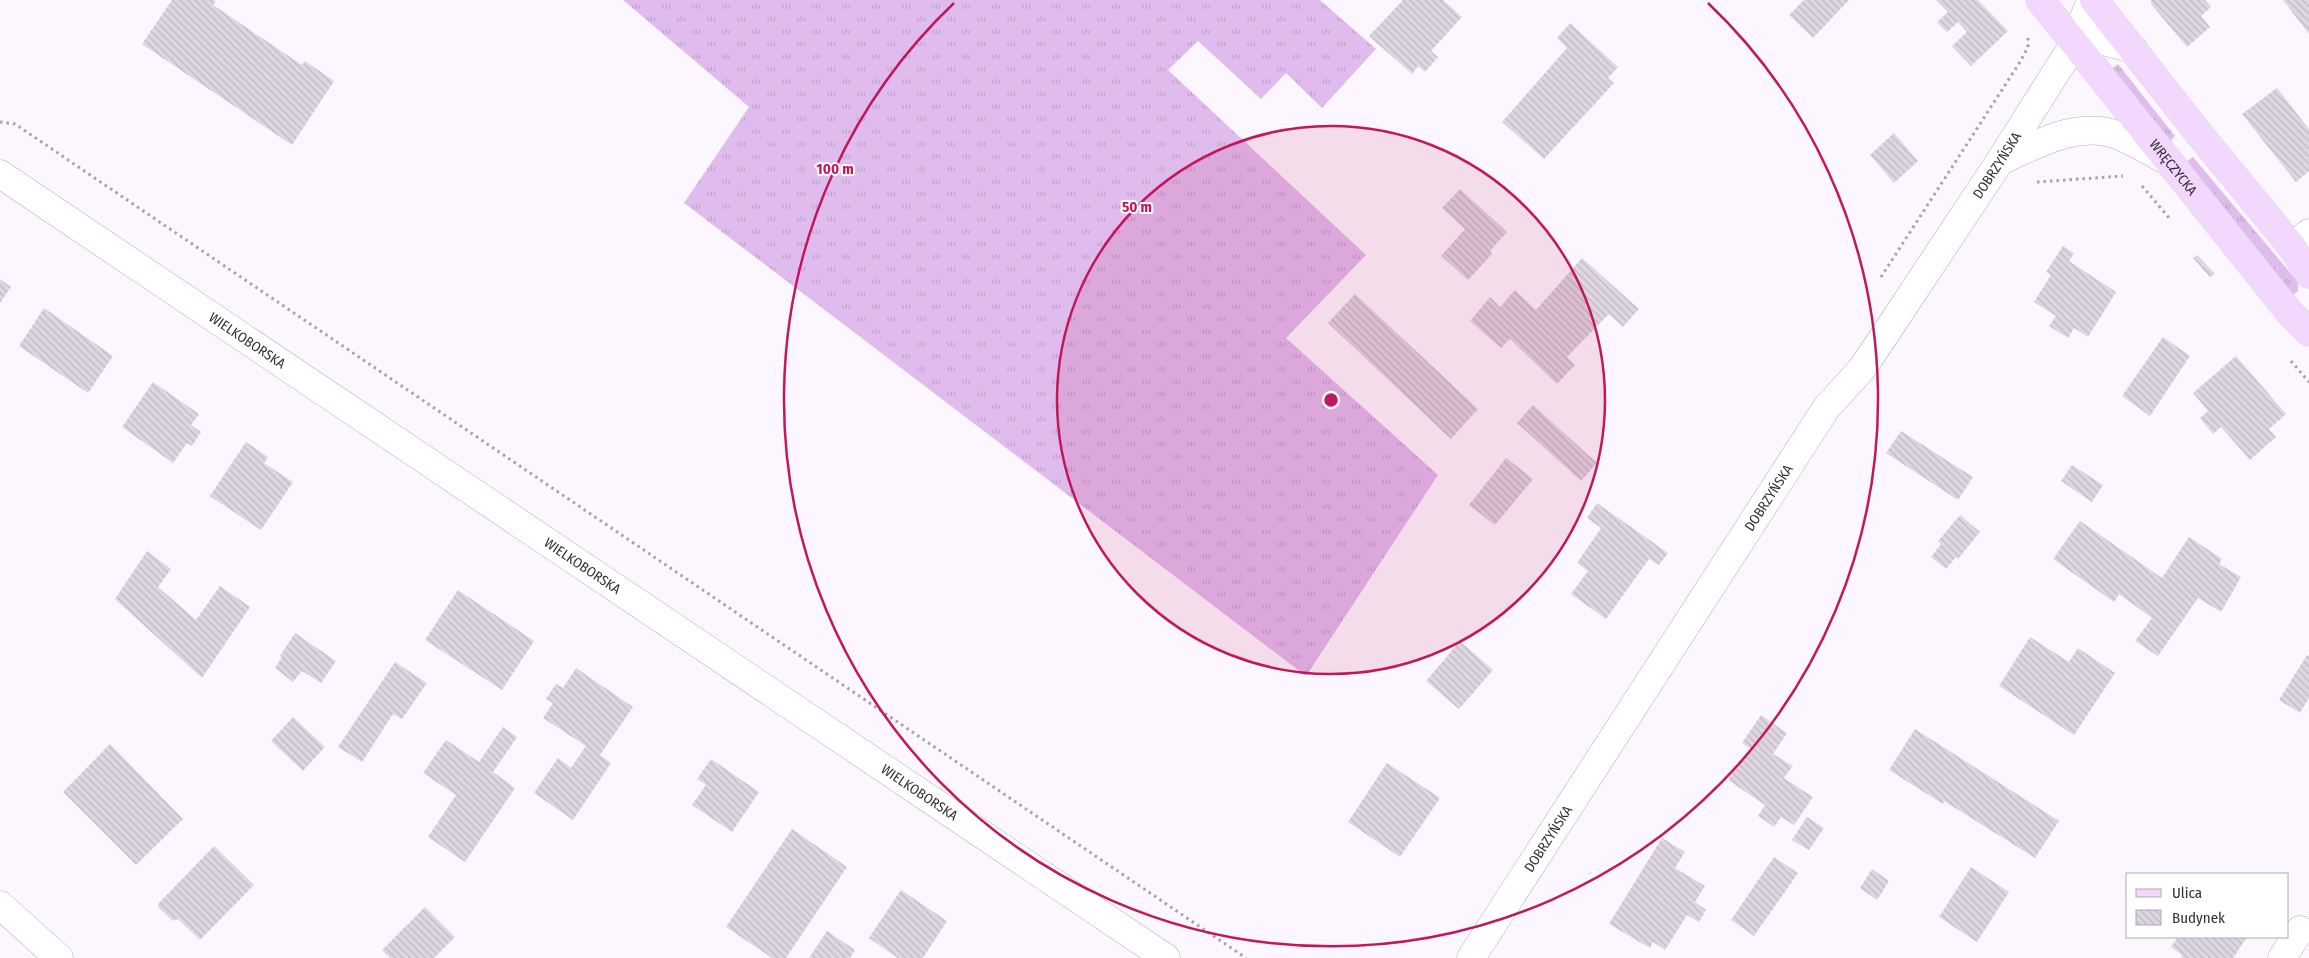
<svg xmlns="http://www.w3.org/2000/svg" width="2309" height="958" font-family="'Fira Sans Condensed',sans-serif">
<style>
.grass{fill:url(#grass-tufts)}
.building{fill:url(#building-back-hatch)}
.lines{fill:none;stroke-linecap:round;stroke-linejoin:round}
.minor-casing{stroke:#b6aeb9;stroke-width:29}
.major-casing{stroke:#d6d6d7;stroke-width:29}
.path{stroke:#a6a2a8;stroke-width:3;stroke-dasharray:2.5 4;stroke-linecap:butt}
.minor{stroke:#fff;stroke-width:28}
.major{stroke:#f3d8fe;stroke-width:28}
.ring{fill:none;stroke:#c2185b;stroke-width:2.5}
.labels{text-anchor:middle;stroke-width:4;stroke-linejoin:round;paint-order:stroke}
.street-label{font-size:14px;fill:#333035;stroke:#fff}
.centre{fill:#c2185b;stroke:#fff;stroke-width:2.5}
.ring-label{font-size:15px;text-anchor:middle;font-weight:bold;fill:#c2185b;stroke:#fff;stroke-width:4;stroke-linejoin:round;paint-order:stroke}
</style>
<defs>
<pattern id="grass-tufts" width="24" height="20" patternUnits="userSpaceOnUse" patternTransform="scale(1.25)"><rect width="24" height="20" fill="#e0bcee"/><path d="M3 7l-1-3M5 7V3M7 7l1-3M15 17l-1-3M17 17v-4M19 17l1-3" fill="none" stroke="#c1a2cd"/></pattern>
<pattern id="building-back-hatch" width="6" height="6" patternUnits="userSpaceOnUse" patternTransform="scale(1.25)"><rect width="6" height="6" fill="#ded6e1"/><path d="M-1 5l2 2M0 0l6 6M5-1l2 2" fill="none" stroke="#bfb8c2"/></pattern>
</defs>
<rect width="100%" height="100%" fill="#fcf7fe"/>
<path class="grass" d="M623 0H1320L1376 49 1322 108 1286 73 1261 99 1198 41 1168 70 1366 255 1286 338 1438 475 1306 676 684 203 749 107Z
M2118 64 2175 136 2169 143 2107 72Z
M2193 157 2298 282V291L2294 294H2288L2183 164Z"/>
<path class="building" d="M172 0H214L216 1 213 5 302 65 305 61 334 81 292 145 142 44Z
M1403 0H1443L1462 17 1431 51 1438 57 1425 72 1418 66 1412 74 1369 36Z
M1804 0H1849L1813 38 1789 15Z
M1936 0H1978L2008 31 1971 66 1952 46 1967 32 1958 22 1947 32 1937 22 1948 12Z
M2151 0H2205L2211 7 2201 16 2210 27 2187 47 2151 4Z
M2283 0H2309V34Z
M1570 23 1618 67 1608 78 1614 83 1544 159 1502 122 1567 48 1557 38Z
M2277 88 2309 129V171L2296 182 2242 114Z
M1894 133 1918 161 1894 183 1870 155Z
M1460 189 1507 232 1490 251 1492 254 1468 280 1441 256 1465 229 1442 208Z
M2063 246 2074 253 2069 261 2116 292 2088 337 2074 328 2068 338 2049 326 2056 316 2034 302 2051 275 2046 272Z
M2197 255 2215 274 2210 277 2193 258Z
M1582 258 1639 309 1623 327 1609 314 1567 357 1575 365 1557 384 1510 339 1501 348 1470 321 1490 297 1500 307 1515 290 1536 310Z
M0 279 11 287 0 303Z
M1355 294 1478 409 1451 439 1328 323Z
M44 308 113 356 88 393 19 346Z
M2163 337 2190 356 2150 416 2122 396Z
M2236 356 2286 414 2269 429 2276 437 2250 460 2221 427 2213 434 2200 418 2208 411 2193 393Z
M153 382 199 414 191 425 201 432 192 446 187 443 173 463 122 427Z
M1533 405 1597 463 1581 481 1517 423Z
M1901 431 1973 477 1958 500 1886 453Z
M246 442 268 457 264 463 293 482 261 530 210 496Z
M1506 458 1533 479 1495 525 1469 505Z
M2072 465 2103 485 2092 502 2061 481Z
M1597 503 1668 553 1659 565 1649 559 1606 619 1571 594 1588 571 1577 563 1601 528 1587 518Z
M1960 515 1980 532 1958 559 1956 557 1946 569 1931 557 1941 544 1938 541Z
M2080 521 2162 578 2189 537 2222 559 2219 564 2241 577 2221 612 2198 598 2158 656 2135 641 2152 618 2119 594 2114 602 2053 559Z
M147 551 171 569 158 587 196 620 220 586 250 607 202 678 115 599Z
M458 590 534 641 502 690 425 640Z
M295 633 336 661 321 683 302 671 293 682 275 668 282 657 280 656Z
M2030 637 2069 662 2078 648 2115 673 2074 735 1999 686Z
M1460 641 1493 670 1459 709 1426 681Z
M2307 655 2309 656V698L2300 713 2279 700Z
M395 662 427 683 402 719 393 714 362 762 338 747Z
M576 668 633 707 600 755 611 763 573 820 534 793 558 758 571 768 586 746 543 718 553 703 546 699 556 684 563 688Z
M1761 715 1787 733 1773 754 1793 766 1784 778 1813 797 1794 825 1781 817 1774 827 1758 816 1765 805 1728 780 1750 748 1742 743Z
M293 717 325 747 303 771 271 741Z
M503 727 517 737 493 772 515 788 465 862 428 837 456 795 423 773 446 740 479 762Z
M1915 729 2059 821 2035 858 1944 801 1943 804 1889 770Z
M110 744 183 819 136 865 63 792Z
M711 759 759 792 732 832 692 805 706 785 697 779Z
M1387 763 1440 798 1400 857 1348 822Z
M1807 817 1824 828 1809 850 1792 840Z
M792 829 847 867 786 958H772L726 927Z
M1662 838 1685 852 1675 868 1705 886 1695 902 1706 910 1699 922 1687 915 1665 950 1653 942 1650 948 1609 924Z
M214 846 254 885 200 940 178 919 173 921 158 907V904Z
M1774 857 1798 873 1754 936 1731 920Z
M1971 867 2009 892 1977 942 1939 917Z
M1872 869 1889 881 1877 900 1860 888Z
M901 890 947 921 923 958H898L869 938Z
M425 907 455 937 434 958H390L382 950Z
M827 931 855 950 850 958H809Z
M2178 937H2247L2233 958H2182L2181 954 2171 947Z"/>
<g class="lines">
<g class="minor-casing">
<g id="minor">
<path d="M2074 44 2100 40 2133 49"/>
<path d="M2000 161C2036 145 2077 120 2117 135 2135 142 2152 153 2168 161"/>
<path id="s1" d="M0 174 1166 958"/>
<path d="M2292 247 2309 233"/>
<path d="M0 905 59 958"/>
<path id="s2" d="M1471 958 1827 407 1861 370 1880 342 2000 161 2074 44 2091 0"/>
<path d="M2282 958 2300 930"/>
</g>
</g>
<g class="major-casing">
<g id="major">
<path id="s3" d="M2040 0 2290 313 2309 332"/>
<path d="M2094 0 2200 135 2292 247 2309 274"/>
</g>
</g>
<path class="path" d="M0 122 15 124 1246 958
M2037 182 2123 176
M2142 186 2170 219
M1881 277 2020 62 2028 47V38
M2291 361 2309 382"/>
<use href="#minor" class="minor"/>
<use href="#major" class="major"/>
</g>
<circle cx="1331" cy="400" r="274" fill="#c2185b" fill-opacity=".12"/>
<g class="ring">
<circle cx="1331" cy="400" r="274"/>
<path d="M1708 3A547 547 0 1 1 954 3"/>
</g>
<g class="labels">
<g class="street-label">
<text dy="5" stroke="none"><textPath href="#s2" startOffset="952">DOBRZYŃSKA</textPath></text>
<text dy="5" stroke="none"><textPath href="#s3" startOffset="214">WRĘCZYCKA</textPath></text>
<text dy="5" stroke="none"><textPath href="#s1" startOffset="298">WIELKOBORSKA</textPath></text>
<text dy="5" stroke="none"><textPath href="#s2" startOffset="548">DOBRZYŃSKA</textPath></text>
<text dy="5" stroke="none"><textPath href="#s1" startOffset="702">WIELKOBORSKA</textPath></text>
<text dy="5" stroke="none"><textPath href="#s1" startOffset="1108">WIELKOBORSKA</textPath></text>
<text dy="5" stroke="none"><textPath href="#s2" startOffset="142">DOBRZYŃSKA</textPath></text>
</g>
</g>
<circle cx="1331" cy="400" r="8" class="centre"/>
<g class="ring-label">
<text x="835" y="174">100 m</text>
<text x="1137" y="212">50 m</text>
</g>
<rect x="2126" y="873" width="162" height="65" fill="#ffffff" stroke="#adacae"/>
<rect x="2136" y="889" width="25" height="8" fill="#f3d8fe" stroke="#adacae"/>
<text x="2172" y="898" font-size="15" fill="#333035">Ulica</text>
<rect x="2136" y="910" width="25" height="15" fill="url(#building-back-hatch)" stroke="#adacae"/>
<text x="2172" y="923" font-size="15" fill="#333035">Budynek</text>
</svg>
